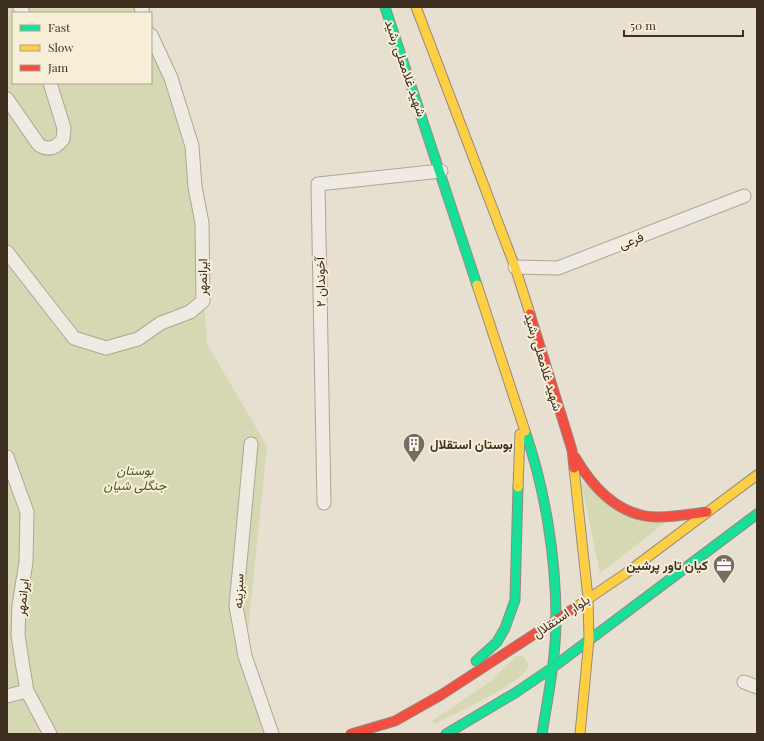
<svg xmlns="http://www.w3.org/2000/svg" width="764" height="741" font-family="'Playfair Display',Vazirmatn,serif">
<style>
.green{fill:#d6d7b3}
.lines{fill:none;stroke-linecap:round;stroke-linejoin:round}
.street-casing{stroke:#ada599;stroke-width:15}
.fast-casing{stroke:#928b80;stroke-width:11}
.slow-casing{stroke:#928b80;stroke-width:11}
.jam-casing{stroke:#928b80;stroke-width:11}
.street{stroke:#efebe3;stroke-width:13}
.fast{stroke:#16e098;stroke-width:9}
.slow{stroke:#ffcf43;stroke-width:9}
.jam{stroke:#f24e42;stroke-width:9}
.labels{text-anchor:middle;stroke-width:4;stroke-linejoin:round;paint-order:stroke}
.street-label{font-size:13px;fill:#3d2e20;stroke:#f7eed8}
.poi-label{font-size:13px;font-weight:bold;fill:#3d2e20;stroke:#f7eed8;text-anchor:start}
.park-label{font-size:13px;font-style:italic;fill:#4d5a26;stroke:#f7eed8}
</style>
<rect width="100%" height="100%" fill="#e7e0d1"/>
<path class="green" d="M7 7H148L150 13H13V83H151V17L171 88 198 205 207 344 267 446 248 631 253 674 277 734H7Z
M581 482 666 522 600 573Z
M516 656H523L529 665C524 683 452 715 434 724L432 721 491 681Z"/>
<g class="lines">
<g class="street-casing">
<path id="street" d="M20 7 23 13
M141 7 143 13
M7 99 39 145C49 151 56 148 63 139L64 128 50 83
M7 252 74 338 106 348 138 339 161 323 190 312 203 301 202 223 195 187 192 146 171 78 151 35
M515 267 558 268 744 196
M251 444 236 606 245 656 272 734
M7 457 27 512 26 562 19 605 18 635 23 668 27 691 50 734
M324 503 318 184 441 171
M744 682 757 687
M7 696 27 691"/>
</g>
<g class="fast-casing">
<path id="fast" d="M385 7 477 285
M525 431C545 489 556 557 556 619 556 658 548 696 542 734
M476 661 497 642 505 628 515 600 518 487
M446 734 515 693 552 668 757 514"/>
</g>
<g class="slow-casing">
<path id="slow" d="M416 7 515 267 530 314
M477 285 525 431
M574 468 588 598 589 639 580 734
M518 487 520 434
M576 607 625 574 757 475"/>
</g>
<g class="jam-casing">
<path id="jam" d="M530 314 572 450 574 468
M575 457C593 488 620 517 658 517 674 517 691 514 707 512
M351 734 395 721 441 695 576 607"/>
</g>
<use href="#street" class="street"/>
<use href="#fast" class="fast"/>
<use href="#slow" class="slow"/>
<use href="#jam" class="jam"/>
</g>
<defs>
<g id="building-pin" transform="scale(1.15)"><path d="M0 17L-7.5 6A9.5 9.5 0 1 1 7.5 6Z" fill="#786c5e" stroke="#f7eed8"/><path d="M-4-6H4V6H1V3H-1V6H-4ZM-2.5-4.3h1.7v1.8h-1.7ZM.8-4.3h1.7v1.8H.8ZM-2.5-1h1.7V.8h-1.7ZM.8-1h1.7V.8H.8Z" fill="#fff"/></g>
<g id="office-pin" transform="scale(1.15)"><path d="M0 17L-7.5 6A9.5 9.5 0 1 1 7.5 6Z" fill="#786c5e" stroke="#f7eed8"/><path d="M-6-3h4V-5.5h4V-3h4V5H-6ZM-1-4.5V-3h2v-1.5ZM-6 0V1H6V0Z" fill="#fff"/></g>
</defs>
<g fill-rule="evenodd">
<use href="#building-pin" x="414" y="444"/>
<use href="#office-pin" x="724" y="565"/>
</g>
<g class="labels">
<g class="street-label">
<text transform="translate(406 68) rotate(71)" y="5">شهید غلامعلی رشید</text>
<text transform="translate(631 240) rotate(-21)" y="5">فرعی</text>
<text transform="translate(202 277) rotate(-89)" y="5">ایرانمهر</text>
<text transform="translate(320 282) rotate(-91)" y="5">آخوندان ۲</text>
<text transform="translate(544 362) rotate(73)" y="5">شهید غلامعلی رشید</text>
<text transform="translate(238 591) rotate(-88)" y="5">سبزینه</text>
<text transform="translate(22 597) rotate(-83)" y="5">ایرانمهر</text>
<text transform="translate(561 616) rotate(-34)" y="5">بلوار استقلال</text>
</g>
<g class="poi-label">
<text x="430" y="449">بوستان استقلال</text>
<text x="708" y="570" text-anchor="end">کیان تاور پرشین</text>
</g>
<g class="park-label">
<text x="135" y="475">بوستان<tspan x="135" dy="15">جنگلی شیان</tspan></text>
</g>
</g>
<rect width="764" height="741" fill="none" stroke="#3d2e20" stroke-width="16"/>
<rect x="12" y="12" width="140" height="72" fill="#f7eed8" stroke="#ada18e"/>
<rect x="20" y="25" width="20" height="6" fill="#16e098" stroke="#ada18e"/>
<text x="48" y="32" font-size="12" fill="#3d2e20">Fast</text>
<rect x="20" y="45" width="20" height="6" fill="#ffcf43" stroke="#ada18e"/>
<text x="48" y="52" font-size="12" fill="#3d2e20">Slow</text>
<rect x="20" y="65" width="20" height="6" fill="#f24e42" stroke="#ada18e"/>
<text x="48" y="72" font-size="12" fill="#3d2e20">Jam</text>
<path d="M624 30v6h119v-6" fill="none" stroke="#3d2e20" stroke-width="2"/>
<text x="630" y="30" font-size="12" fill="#3d2e20" stroke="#f7eed8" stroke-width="3" paint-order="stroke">50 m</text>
</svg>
